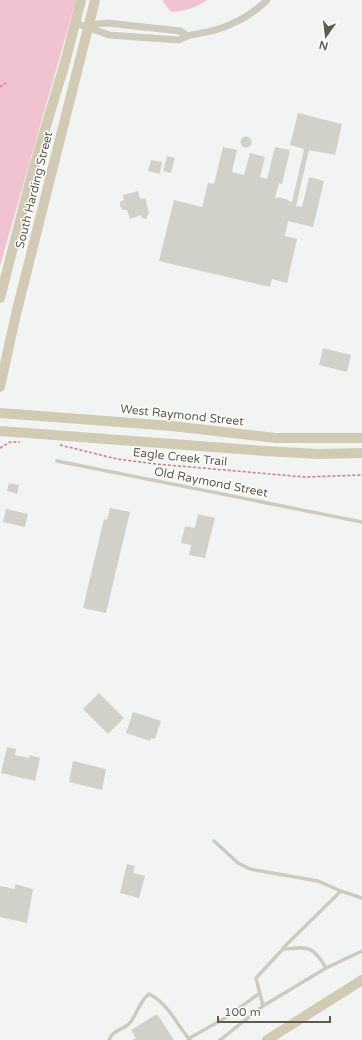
<svg xmlns="http://www.w3.org/2000/svg" width="362" height="1040" font-family="'Varela Round',sans-serif">
<style>
.green{fill:#f1c2cf}
.building{fill:#d1d1c9}
.lines{fill:none;stroke-linecap:round;stroke-linejoin:round}
.path{stroke:#cf7987;stroke-width:1.5;stroke-dasharray:3 2;stroke-linecap:butt}
.lane{stroke:#cecbbe;stroke-width:3.5}
.street{stroke:#cecbbe;stroke-width:7}
.primary{stroke:#d0cbb2;stroke-width:10}
.labels{text-anchor:middle;stroke-width:3;stroke-linejoin:round;paint-order:stroke}
.street-label{font-size:12px;fill:#605c4a;stroke:#fff}
</style>
<rect width="100%" height="100%" fill="#f2f4f4"/>
<path class="green" d="M0 0H76L0 266Z
M162 0H207C196 8 185 11 171 12Z"/>
<path class="building" d="M298 113 342 124 335 155 309 150 296 206 302 207 309 177 324 181 313 227 288 221 285 236 297 239 287 283 272 279 270 287 159 261 174 200 202 207 208 183 214 184 223 147 237 150 232 172 244 175 250 153 265 157 260 177 267 179 275 147 290 150 282 184 279 183 275 199H276L277 197 289 200 288 201 292 202 304 149 290 145Z
M240.5 142a5.5 5.5 0 1 1 11 0a5.5 5.5 0 1 1-11 0Z
M167 156 175 158 171 173 163 171Z
M151 160 162 162 160 174 148 171Z
M138 191 140 199 145 198 149 213 146 219 142 218 141 215 130 219 127 210H123L120 206V202L124 200 123 195Z
M323 348 351 355 347 372 319 365Z
M9 483 19 485 17 494 7 491Z
M110 508 130 512 106 613 83 608 104 519 107 520Z
M6 509 28 514 25 527 3 522Z
M198 514 215 518 205 558 189 555 191 545 181 543 185 526 195 528Z
M99 693 124 718 108 734 83 709Z
M133 712 161 721 155 739 151 738 150 741 126 733Z
M7 747 16 749 15 755 29 758V755L40 758 35 781 1 773Z
M73 761 106 769 102 790 69 782Z
M127 864 135 866 133 873 145 876 139 898 120 893Z
M15 884 33 889 27 923 0 917V886L15 889Z
M157 1014 174 1040H132L136 1038 131 1030Z"/>
<g class="lines">
<path class="path" d="M0 87 6 83
M60 445 117 459 156 464 305 477 362 475
M0 448 10 442H20"/>
<path class="lane" d="M57 461 362 522
M214 841 238 863 250 869 318 881 341 891 362 898
M283 948 341 891
M263 1006 326 968 362 951
M188 1039 225 1018 260 993
M109 1040C112 1031 121 1030 128 1025 137 1016 139 1001 149 994 169 1004 176 1024 190 1040
M220 1040 263 1006 256 978 283 949C308 947 313 945 326 968"/>
<path class="street" d="M75 23 109 35 179 40C189 33 203 34 215 30 235 24 253 14 267 0
M88 27 97 24 108 23 180 31 186 35"/>
<path class="primary" d="M0 298 33 170 66 59 81 0
M0 387 16 314 95 0
M0 413 172 426 276 438H362
M0 431 265 451 318 454 362 453
M267 1040 362 980"/>
</g>
<g class="labels">
<g class="street-label">
<text transform="translate(34 190) rotate(-76)" y="4">South Harding Street</text>
<text transform="translate(182 415) rotate(6)" y="4">West Raymond Street</text>
<text transform="translate(180 457) rotate(6)" y="4">Eagle Creek Trail</text>
<text transform="translate(211 482) rotate(11)" y="4">Old Raymond Street</text>
</g>
</g>
<g transform="translate(326 36) rotate(194)" stroke="#ffffff" stroke-width="3" paint-order="stroke">
<path d="M0-3L7 15L0 10L-7 15Z" fill="#605c4a"/>
<text y="-6" font-size="11" font-weight="bold" text-anchor="middle" fill="#605c4a">N</text>
</g>
<path d="M218 1016v6h112v-6" fill="none" stroke="#605c4a" stroke-width="2"/>
<text x="224" y="1016" font-size="12" fill="#605c4a" stroke="#ffffff" stroke-width="3" paint-order="stroke">100 m</text>
</svg>
